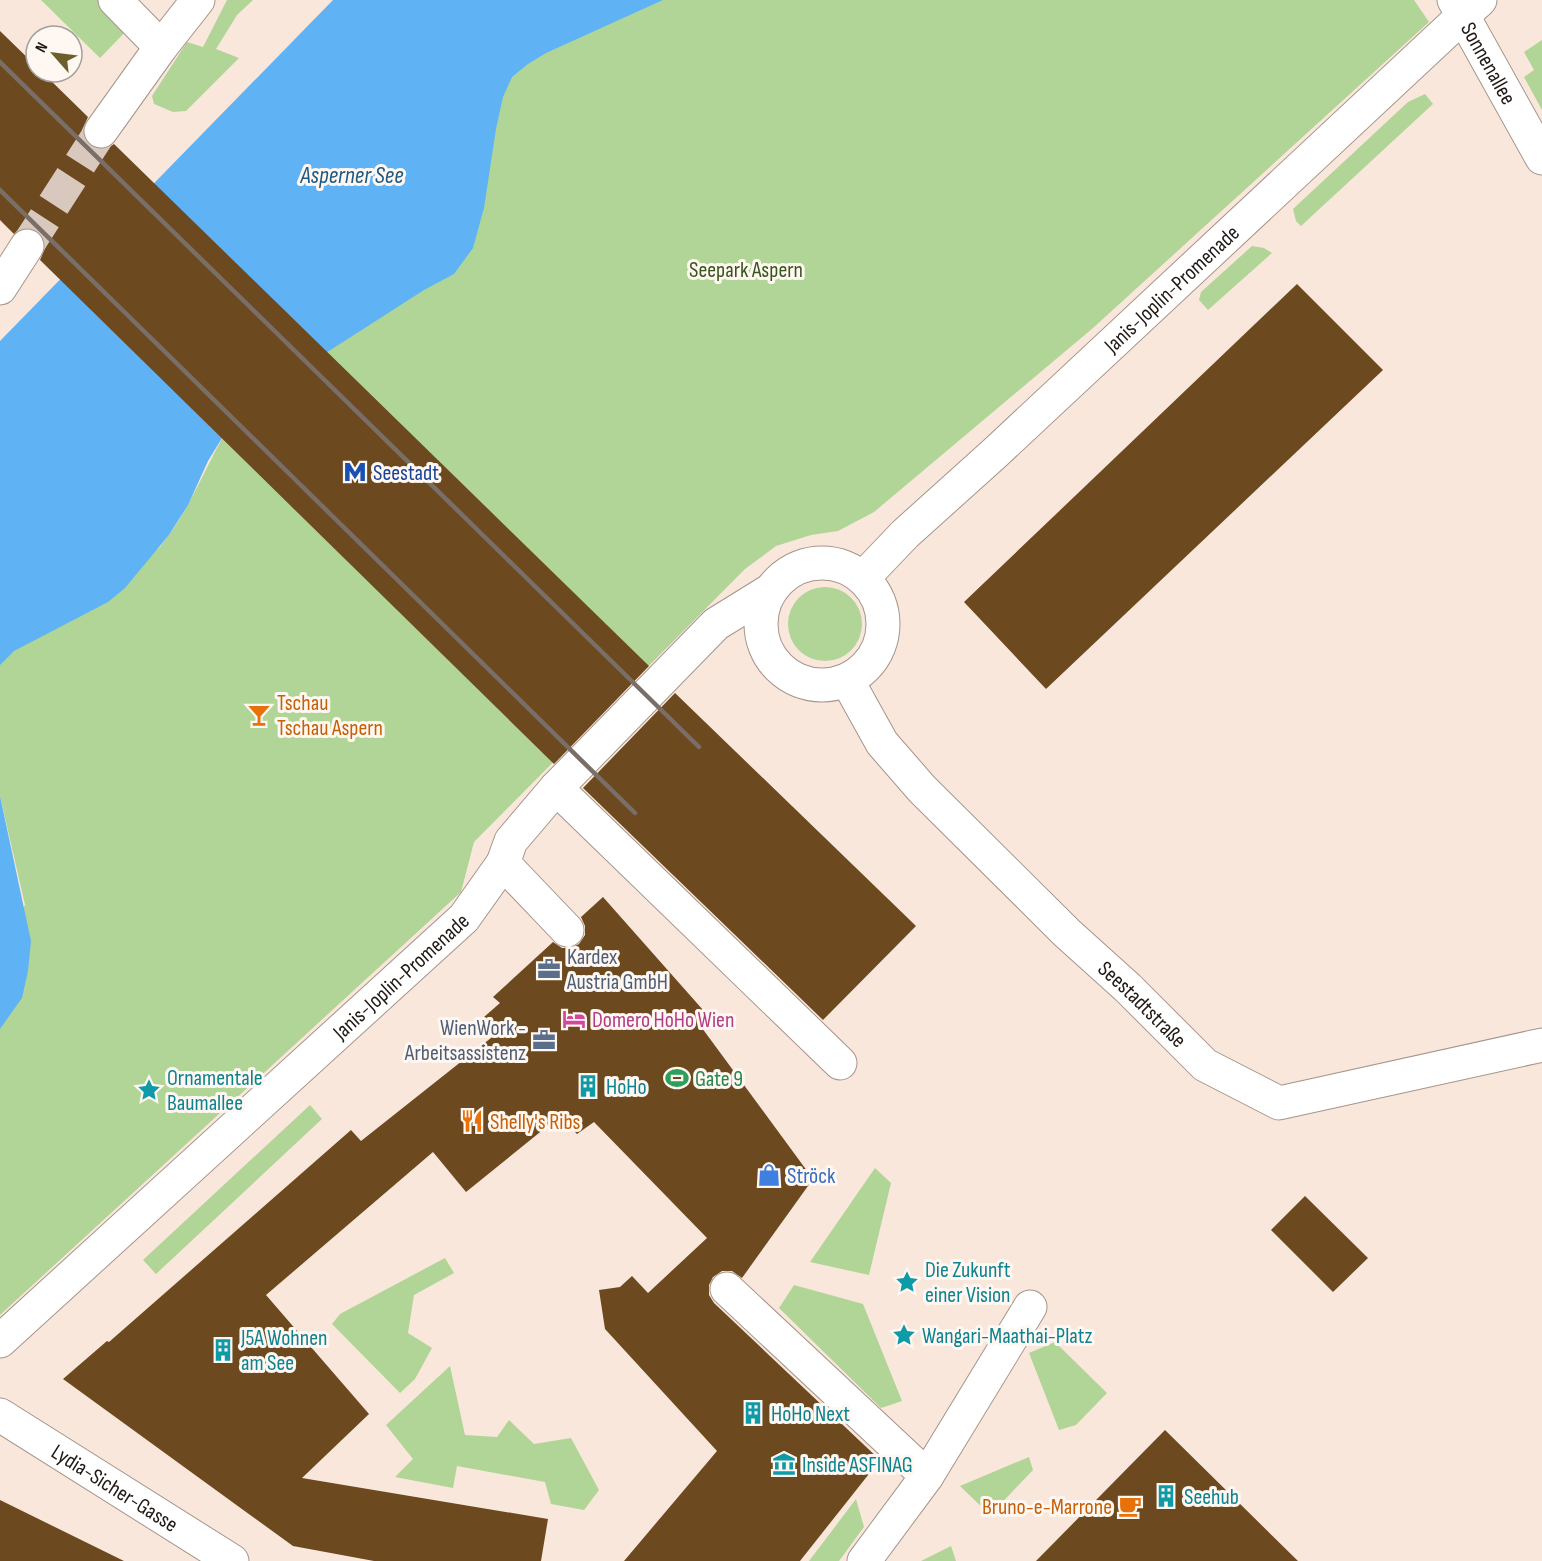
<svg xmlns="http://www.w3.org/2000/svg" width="1542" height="1561" font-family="'Sofia Sans Condensed',sans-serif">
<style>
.green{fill:#b0d596}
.water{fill:#5fb3f4}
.building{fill:#6d491f}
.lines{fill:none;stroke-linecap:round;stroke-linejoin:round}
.minor-tunnel{stroke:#d9c8be;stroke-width:33;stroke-dasharray:33 16;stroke-linecap:butt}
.minor-casing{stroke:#a6948a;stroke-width:35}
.minor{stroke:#fff;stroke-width:33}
.rail{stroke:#7a6e68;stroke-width:4.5}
.labels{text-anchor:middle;stroke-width:6;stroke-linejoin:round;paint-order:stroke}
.street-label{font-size:22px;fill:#201916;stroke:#fff7f2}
.park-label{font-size:22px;fill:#37561b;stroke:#fff7f2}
.transit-label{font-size:22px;fill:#164399;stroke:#fff7f2;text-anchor:start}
.food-label{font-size:22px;fill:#c56008;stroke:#fff7f2;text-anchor:start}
.service-label{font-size:22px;fill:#4e5e75;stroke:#fff7f2;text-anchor:start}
.hotel-label{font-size:22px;fill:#b23c85;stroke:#fff7f2;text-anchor:start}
.culture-label{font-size:22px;fill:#0d838f;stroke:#fff7f2;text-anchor:start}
.leisure-label{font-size:22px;fill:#27864d;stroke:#fff7f2;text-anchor:start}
.shop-label{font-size:22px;fill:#366cbe;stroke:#fff7f2;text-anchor:start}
.water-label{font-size:24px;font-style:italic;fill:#1d5984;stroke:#fff7f2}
</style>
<rect width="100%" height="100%" fill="#fae7dc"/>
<path class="green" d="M41 0H105L131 26 100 58Z
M227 0H253L237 15 216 49 239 58 186 111 173 112 154 104 152 96 187 42 203 47Z
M640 0H1414L1429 22 1093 328 874 512 838 531 811 535 776 546 745 569 474 842 461 892 0 1315V942L25 905 0 796V639L158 549C188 514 204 469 227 430L493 70Z
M1542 40V110L1524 77 1534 70 1524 52Z
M1425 94 1433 104 1301 226 1296 221 1293 209 1408 102Z
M1252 246 1264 248 1272 253 1208 310 1199 300 1201 292Z
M788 624a37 37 0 1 1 74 0a37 37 0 1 1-74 0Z
M310 1105 322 1119 156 1274 143 1260Z
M875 1168 891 1183 869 1275 810 1262Z
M445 1258 454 1273 414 1295 408 1333 432 1348 415 1379 400 1393 332 1324 340 1314Z
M794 1285 863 1304 902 1401 881 1408 779 1308Z
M1055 1342 1107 1393 1076 1425 1059 1430 1029 1353Z
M450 1366 465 1435 497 1437 509 1420 534 1444 571 1438 599 1490 584 1510 551 1504 545 1482 457 1466 453 1488 395 1477 413 1459 386 1425Z
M1029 1457 1033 1470 990 1515 960 1486Z
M856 1499 864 1527 839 1561H809Z
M951 1546 956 1561H921Z"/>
<path class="water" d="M333 0H663L546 53 528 64 512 77 503 97 496 129 484 208 473 248 454 274 424 290 329 351 265 388 227 430 208 461 188 505 169 535 125 588 108 602 14 651 0 665V341Z
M0 796 31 941 28 971 22 998 0 1029Z"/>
<path class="building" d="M0 31 36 66V72H42L88 117 82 130 84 139 90 146 100 150 108 148 114 144 649 666 554 764 40 260 46 246 43 237 38 231 27 227 19 229 14 234 0 220Z
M1297 284 1383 370 1046 689 964 602Z
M675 693 916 926 823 1020 583 788Z
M603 897 711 1019 702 1028 813 1179 742 1278 732 1271H722L713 1277 709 1285V1295L714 1303 880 1460 800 1561H624L717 1451 605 1329 599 1290 620 1287 632 1276 648 1293 707 1238 594 1122 577 1134 560 1116 466 1192 433 1152 266 1295 369 1414 302 1478 548 1519 541 1561H374L293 1546 63 1379 107 1341 109 1342 351 1130 361 1141 496 1034 484 1017 500 1003 493 997 553 942 562 948H571L579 944 585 935V926L581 917Z
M1305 1196 1368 1258 1333 1292 1271 1230Z
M1165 1430 1298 1561H1036Z
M0 1500 124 1561H0Z"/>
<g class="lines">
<path class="minor-tunnel" d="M27 246 101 131"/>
<g class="minor-casing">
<g id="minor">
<path d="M115 0 161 47"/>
<path id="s1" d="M1454 0 1542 158"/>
<path d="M101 131 161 47 198 0"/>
<path d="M0 288 27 246"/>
<circle cx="822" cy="624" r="61"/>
<path id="s2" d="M863 578 905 534 995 453 1480 0"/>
<path id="s3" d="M847 680 882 743 922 789 1067 933 1128 988 1205 1065 1279 1103 1542 1045"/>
<path d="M556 788 840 1063"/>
<path d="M503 863 567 930"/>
<path d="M727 1289 927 1476"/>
<path id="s4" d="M0 1341 464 918 503 863 511 841 556 788 716 624 771 590"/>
<path id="s5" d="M0 1415 232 1561"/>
<path d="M864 1561 927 1476 1030 1307"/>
</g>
</g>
<use href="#minor" class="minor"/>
<path class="rail" d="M0 62 699 747
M0 190 635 813"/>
</g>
<defs>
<g id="metro-bare" transform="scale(1.8)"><path d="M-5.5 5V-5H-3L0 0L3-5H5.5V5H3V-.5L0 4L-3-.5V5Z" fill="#1a4fb4" stroke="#fff7f2" stroke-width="2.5" paint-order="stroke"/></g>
<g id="bar-bare" transform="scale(1.8)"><path d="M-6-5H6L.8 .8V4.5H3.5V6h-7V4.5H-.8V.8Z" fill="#e8710a" stroke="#fff7f2" stroke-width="2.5" paint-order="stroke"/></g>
<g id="office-bare" transform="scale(1.8)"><path d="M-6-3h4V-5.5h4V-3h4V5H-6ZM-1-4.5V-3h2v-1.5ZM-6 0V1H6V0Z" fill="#5c6f8a" stroke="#fff7f2" stroke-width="2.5" paint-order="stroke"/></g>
<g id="hotel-bare" transform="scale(1.8)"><path d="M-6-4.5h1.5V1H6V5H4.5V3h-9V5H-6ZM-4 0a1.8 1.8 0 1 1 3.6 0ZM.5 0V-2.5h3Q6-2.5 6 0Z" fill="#d1479c" stroke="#fff7f2" stroke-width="2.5" paint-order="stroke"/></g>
<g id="stadium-bare" transform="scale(1.8)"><path d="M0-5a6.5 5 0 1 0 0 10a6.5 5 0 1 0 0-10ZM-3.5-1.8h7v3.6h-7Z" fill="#2e9e5b" stroke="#fff7f2" stroke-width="2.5" paint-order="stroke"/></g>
<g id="building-bare" transform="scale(1.8)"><path d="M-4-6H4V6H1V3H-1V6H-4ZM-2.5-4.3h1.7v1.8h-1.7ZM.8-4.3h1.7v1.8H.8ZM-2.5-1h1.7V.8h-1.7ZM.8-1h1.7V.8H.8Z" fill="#0f9aa8" stroke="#fff7f2" stroke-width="2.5" paint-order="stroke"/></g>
<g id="sight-bare" transform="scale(1.8)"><path d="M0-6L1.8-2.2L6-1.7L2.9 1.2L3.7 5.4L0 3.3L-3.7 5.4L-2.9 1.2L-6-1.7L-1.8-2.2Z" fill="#0f9aa8" stroke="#fff7f2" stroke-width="2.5" paint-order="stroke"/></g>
<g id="restaurant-bare" transform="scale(1.8)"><path d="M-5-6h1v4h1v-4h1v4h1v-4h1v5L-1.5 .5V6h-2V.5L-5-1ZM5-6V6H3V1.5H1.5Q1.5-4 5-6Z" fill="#e8710a" stroke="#fff7f2" stroke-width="2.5" paint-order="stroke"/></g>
<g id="shop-bare" transform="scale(1.8)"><path d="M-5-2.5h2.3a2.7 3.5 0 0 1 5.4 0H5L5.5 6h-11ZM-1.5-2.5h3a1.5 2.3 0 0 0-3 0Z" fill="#3f7fe0" stroke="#fff7f2" stroke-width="2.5" paint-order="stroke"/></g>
<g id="museum-bare" transform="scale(1.8)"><path d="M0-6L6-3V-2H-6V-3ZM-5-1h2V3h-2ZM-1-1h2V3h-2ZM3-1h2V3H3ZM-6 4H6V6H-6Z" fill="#0f9aa8" stroke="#fff7f2" stroke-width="2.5" paint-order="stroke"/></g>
<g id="cafe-bare" transform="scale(1.8)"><path d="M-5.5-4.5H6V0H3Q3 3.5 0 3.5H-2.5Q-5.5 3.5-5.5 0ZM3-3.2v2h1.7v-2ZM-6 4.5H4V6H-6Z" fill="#e8710a" stroke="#fff7f2" stroke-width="2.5" paint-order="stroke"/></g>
</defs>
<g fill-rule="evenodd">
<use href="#metro-bare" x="355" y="472"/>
<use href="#bar-bare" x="259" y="715"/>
<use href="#office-bare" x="549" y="969"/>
<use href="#hotel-bare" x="574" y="1019"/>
<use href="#office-bare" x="544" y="1040"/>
<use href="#stadium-bare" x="677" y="1078"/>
<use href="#building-bare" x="588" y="1086"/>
<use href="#sight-bare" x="149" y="1090"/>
<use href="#restaurant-bare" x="472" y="1121"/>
<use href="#shop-bare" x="769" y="1175"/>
<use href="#sight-bare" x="907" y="1282"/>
<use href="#sight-bare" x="904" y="1335"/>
<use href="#building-bare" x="223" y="1350"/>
<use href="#building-bare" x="753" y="1413"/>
<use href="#museum-bare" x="784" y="1464"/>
<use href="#building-bare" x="1166" y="1496"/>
<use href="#cafe-bare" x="1130" y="1506"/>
</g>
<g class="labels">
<g class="street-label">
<text dy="8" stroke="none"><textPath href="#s1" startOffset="72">Sonnenallee</textPath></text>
<text dy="8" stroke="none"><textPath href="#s2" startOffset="423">Janis-Joplin-Promenade</textPath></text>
<text dy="8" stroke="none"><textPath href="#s4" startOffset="542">Janis-Joplin-Promenade</textPath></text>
<text dy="8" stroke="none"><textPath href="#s3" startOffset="441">Seestadtstraße</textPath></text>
<text dy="8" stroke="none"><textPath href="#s5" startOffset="136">Lydia-Sicher-Gasse</textPath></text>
</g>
<g class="park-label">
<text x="746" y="277">Seepark Aspern</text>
</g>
<g class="transit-label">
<text x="373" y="480">Seestadt</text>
</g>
<g class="food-label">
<text x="277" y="710">Tschau<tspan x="277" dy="25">Tschau Aspern</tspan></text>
<text x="490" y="1129">Shelly's Ribs</text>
<text x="1112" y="1514" text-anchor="end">Bruno-e-Marrone</text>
</g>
<g class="service-label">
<text x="567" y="964">Kardex<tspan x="567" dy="25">Austria GmbH</tspan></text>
<text x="526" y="1035" text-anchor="end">WienWork -<tspan x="526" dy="25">Arbeitsassistenz</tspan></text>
</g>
<g class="hotel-label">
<text x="592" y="1027">Domero HoHo Wien</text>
</g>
<g class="culture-label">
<text x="167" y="1085">Ornamentale<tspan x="167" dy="25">Baumallee</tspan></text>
<text x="606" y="1094">HoHo</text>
<text x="925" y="1277">Die Zukunft<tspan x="925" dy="25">einer Vision</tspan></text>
<text x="922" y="1343">Wangari-Maathai-Platz</text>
<text x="241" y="1345">J5A Wohnen<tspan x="241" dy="25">am See</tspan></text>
<text x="771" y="1421">HoHo Next</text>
<text x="802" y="1472">Inside ASFINAG</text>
<text x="1184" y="1504">Seehub</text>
</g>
<g class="leisure-label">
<text x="695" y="1086">Gate 9</text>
</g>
<g class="shop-label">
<text x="787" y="1183">Ströck</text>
</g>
<g class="water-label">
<text x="352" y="183">Asperner See</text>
</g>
</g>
<g transform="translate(54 54) rotate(298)"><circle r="28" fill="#fff7f2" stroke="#a69e9a" stroke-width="1.5"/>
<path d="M0-4.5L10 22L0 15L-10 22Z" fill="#6c5f2c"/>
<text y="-9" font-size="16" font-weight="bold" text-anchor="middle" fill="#201916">N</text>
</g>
</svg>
